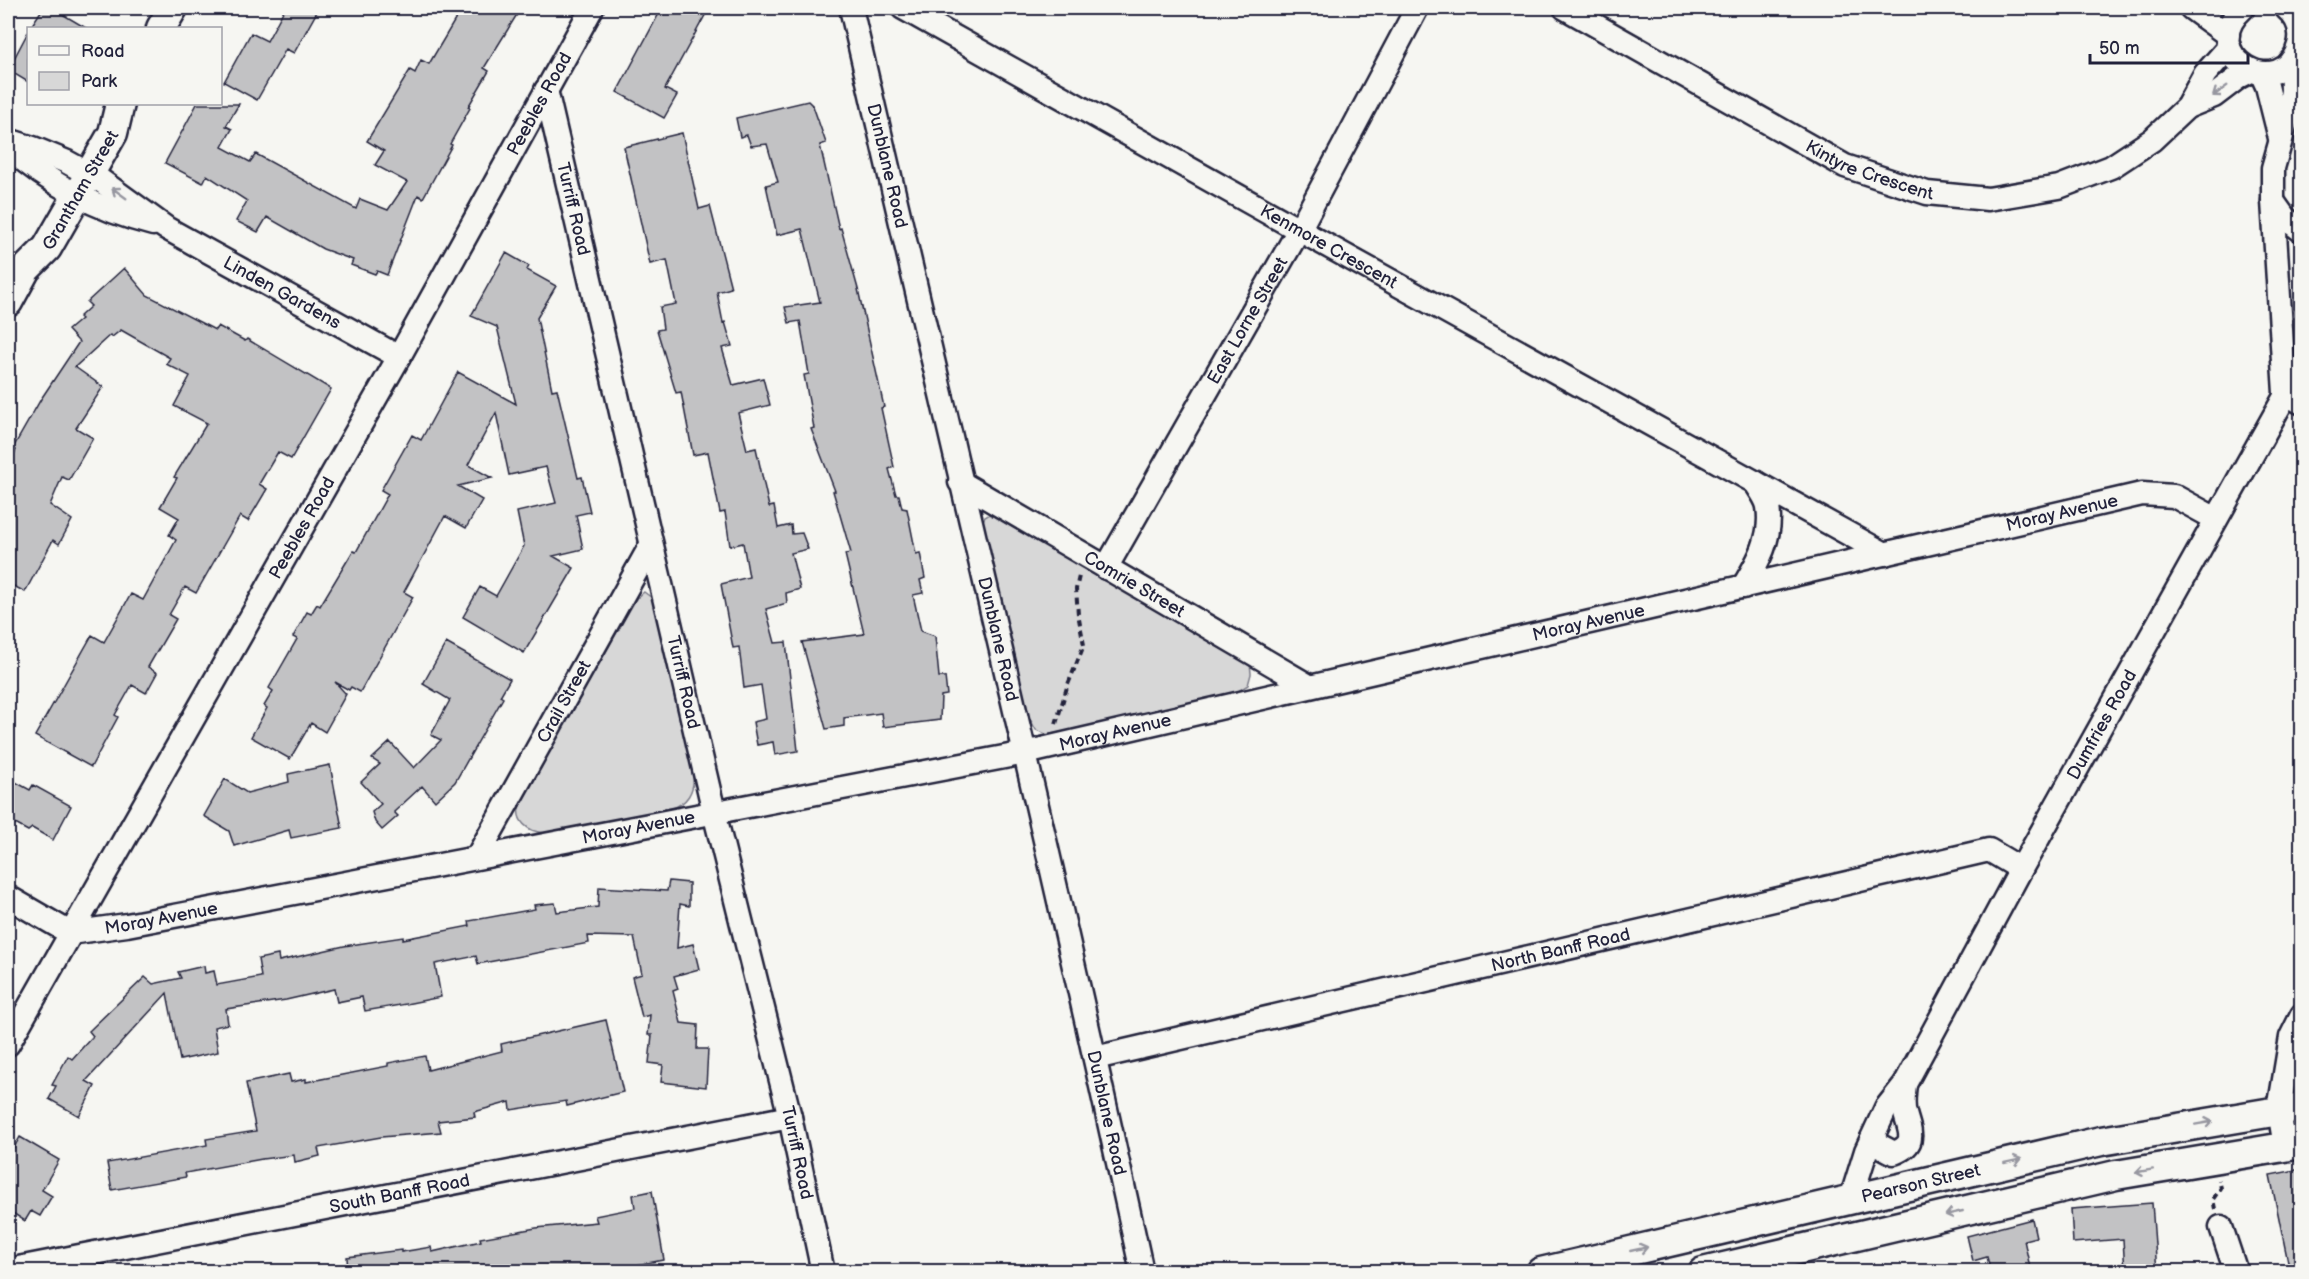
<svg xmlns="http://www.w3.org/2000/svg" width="2309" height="1279" font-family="'Balsamiq Sans',sans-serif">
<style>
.green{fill:#d7d7d7;stroke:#7c7c89;stroke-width:1.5}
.building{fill:#c2c2c4;stroke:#22223b;stroke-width:1.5}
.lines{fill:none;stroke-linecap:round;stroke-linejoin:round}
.minor-casing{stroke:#22223b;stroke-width:27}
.major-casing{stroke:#22223b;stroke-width:33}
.path{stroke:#22223b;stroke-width:4;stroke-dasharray:6 4.5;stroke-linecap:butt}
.minor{stroke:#f6f6f2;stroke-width:22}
.major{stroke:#f6f6f2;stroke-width:28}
.oneway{stroke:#9797a0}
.labels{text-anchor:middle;stroke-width:4.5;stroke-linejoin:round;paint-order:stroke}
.street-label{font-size:18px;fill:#22223b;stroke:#f6f6f2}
</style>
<rect width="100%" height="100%" fill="#f6f6f2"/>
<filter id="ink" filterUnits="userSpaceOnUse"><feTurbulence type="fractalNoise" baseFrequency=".0167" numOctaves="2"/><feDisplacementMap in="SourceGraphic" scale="12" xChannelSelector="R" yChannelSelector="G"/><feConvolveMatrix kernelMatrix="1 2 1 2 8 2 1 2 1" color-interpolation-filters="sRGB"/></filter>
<g filter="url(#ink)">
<path class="green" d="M990 514 1250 662 1251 674 1248 685 1235 693 1048 735 1036 730 1029 717 982 522 985 517Z
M644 592 652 598 693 774C695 791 687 804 670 809L545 833C528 832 514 821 520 803L636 599Z"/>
<path class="building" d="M43 8H52L86 28H30Z
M285 8H319L294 53 286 49 257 100 224 82 251 33 267 41Z
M462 8H521L484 68 489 71 468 107 470 108 450 144 452 145 423 198 418 195 387 275 377 271 375 274 351 265 353 260 323 249 267 217 258 232 236 221 247 201 207 175 203 183 165 163 197 104H239L226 126 232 129 222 147 250 162 256 154 356 209 360 199 388 210 407 182 375 165 384 151 367 141 410 70 415 73 421 60 429 64Z
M662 8H709L665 89 677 95 664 118 617 92Z
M28 32V82L8 70Z
M808 101 813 106 826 143 820 145 839 229 841 228 858 289 884 407 881 408 894 467 889 469 896 495H899L902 508 907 509 916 554 920 553 925 578 920 580 923 593 913 595 921 631 935 636 939 677H945L947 695 941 696 940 720 883 727 881 713 844 718V726L826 729 802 642 864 634 845 554 851 553 833 491H835L811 429 814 428 804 375 809 374 800 321 789 323 785 307 820 302 802 229 777 235 766 185 778 182 767 144 751 146 747 135 740 137 736 118Z
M682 133 699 209 710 206 731 288 717 292 723 323 725 322 732 346 722 348 733 385 763 378 770 405 738 413 747 450 756 448 769 507 774 506 778 528 791 525 792 534 802 533 808 549 791 553 800 589 786 593 787 603 766 609 775 643 786 642 798 751 775 755 773 742 757 745 753 722 766 719 761 685 744 688 739 647 733 648 721 584 749 577 743 543 730 546 725 512 720 513 708 452 693 455 681 392 676 393 657 330 663 329 660 307 676 304 667 260 650 264 624 147Z
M506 253 529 266 527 270 556 286 537 318 552 390 557 389 578 478 582 477 590 512 576 515 583 549 553 556 574 568 524 653 463 617 480 587 496 596 524 546 517 512 556 503 546 467 509 475 496 413 468 465 492 478 458 486 482 500 466 528 445 516 404 592 413 597 360 692 351 687 349 690 335 682 346 694 325 732 311 723 290 759 251 737 267 708 264 706 273 691 269 688 297 639 293 637 307 612 311 614 317 604 320 606 353 551 356 552 388 494 381 490 412 435 421 440 458 372 516 404 497 327 471 316Z
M124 268 147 295 215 330 218 326 245 341 247 339 331 389 291 459 278 452 259 484 267 489 248 521 240 516 196 593 185 587 169 615 176 619 148 667 157 673 146 693 132 685 115 715 118 717 91 767 35 736 92 635 104 642 131 594 143 600 176 540 169 535 179 518 160 507 177 478 174 477 207 423 174 406 190 376 166 364 170 358 121 330 112 337 110 335 75 367 103 387 76 428 93 438 69 480 62 477 50 505 72 520 59 544 53 540 25 592 8 583V467L16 450 13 448 41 399 79 342 68 330 81 319 79 317 91 306 87 302Z
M446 643 510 679 500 696 503 698 455 782 435 801 422 786 394 812 398 816 382 830 375 822 372 812 381 804 361 782 380 764 372 759 390 742 414 768 441 740 431 735 450 700 423 684Z
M330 765 342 828 291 838 289 830 234 846 229 831 204 816 225 779 247 793 289 782 288 774Z
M8 778 30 790 33 785 71 806 53 840 32 828 28 831 8 820Z
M669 881 689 883V906L680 904 677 948 693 944 699 969 674 976 678 989 673 991 681 1023 698 1025 697 1049H708L706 1087 661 1082 663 1065 649 1063 652 1035H648L650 1015 642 1017 632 977 642 974 634 937 588 936 589 943 478 964 476 956 435 964 441 997 406 1004 365 1011 362 997 337 1002 334 989 286 1000 226 1009 228 1024 214 1027 218 1052 180 1060 167 993 86 1081 95 1086 79 1116 49 1099 56 1086 52 1085 68 1056 72 1059 93 1036 89 1031 145 977 153 984 181 978 178 972 204 966 205 973 214 971 217 985 261 977 258 959 278 955 279 961 344 946 403 937V939L470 926 469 921 535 909 534 905 555 903 557 912 598 907 599 887 667 891Z
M606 1020 623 1092 567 1106 566 1101 511 1110 510 1102 474 1112 475 1117 438 1121 441 1132 381 1137 318 1148 320 1156 295 1162 294 1155 262 1159 185 1173 186 1177 112 1190 107 1163 207 1145 206 1139 256 1131 246 1083 289 1074 291 1082 306 1079V1082L388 1066V1063L425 1056 428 1070 502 1051 501 1044Z
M20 1137 59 1160 42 1190 52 1196 40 1216 31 1211 25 1221 8 1210V1158Z
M2301 1169V1272H2290L2270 1175Z
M652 1191 664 1260 597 1272H543L542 1267 525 1272H348L347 1257 401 1250V1252L431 1247 432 1252 481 1241 480 1238 536 1228 597 1222 595 1216 635 1208 633 1195Z
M2152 1203 2157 1272H2125L2123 1239 2073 1243 2071 1209Z
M2032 1219 2036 1237 2024 1240 2031 1272H1991L1987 1257 1973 1261 1967 1236Z"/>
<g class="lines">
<g class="minor-casing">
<g id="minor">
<path id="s1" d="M851 8C948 429 1050 849 1142 1272"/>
<path id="s2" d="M903 8 1299 230 1885 554"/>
<path id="s3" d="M1565 8 1845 166 1927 193 1988 199 2059 187 2111 167 2152 140 2187 107 2205 74 2229 47"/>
<path d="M2191 8 2228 35"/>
<path d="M2243 8C2191 55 2284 106 2299 45 2303 30 2297 17 2286 8"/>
<path d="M2291 61 2292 91 2288 115 2273 168V201L2285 393 2302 403"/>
<path d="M2261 73 2267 86 2280 138"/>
<path id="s4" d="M546 90 714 812 790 1117 823 1272"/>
<path d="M2187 107 2214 96 2239 77 2251 71"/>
<path id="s5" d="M8 140 33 148 67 162 100 180 166 228 399 357"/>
<path d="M8 147C50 185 98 210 153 224"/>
<path d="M2273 201 2285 218 2302 231"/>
<path id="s6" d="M960 482 1309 686"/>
<path id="s7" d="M1106 568 1299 230 1417 8"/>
<path d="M1743 587C1758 562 1773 537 1768 507 1767 499 1759 489 1755 482"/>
<path id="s8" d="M477 857 651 545"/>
<path id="s9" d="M8 897 70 933 127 925 1025 753 2142 494 2174 496 2216 519"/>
<path id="s10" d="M8 1044 399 357 592 8"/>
<path id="s11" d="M1095 1058 1989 850 2021 869"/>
<path d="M1871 1141 1894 1153C1920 1143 1908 1130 1904 1109 1903 1101 1904 1092 1905 1084"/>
<path d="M2285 1147 2279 1110 2291 1037 2302 1015"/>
<path id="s12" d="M1851 1199 1866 1151 1886 1108 1905 1084 2021 869 2302 366"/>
<path d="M2221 1227 2236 1272"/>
<path id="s13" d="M8 1270 790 1117"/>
</g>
</g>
<g class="major-casing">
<g id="major">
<path d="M161 28 173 8"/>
<path id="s14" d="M8 302 26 269 47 248 113 133 120 104"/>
<path id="s15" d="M1541 1272 2101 1141 2302 1107"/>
<path d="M1703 1272 2116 1175 2302 1144"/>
</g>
</g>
<path class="path" d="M1056 724 1067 687 1084 645 1078 614 1076 589 1079 576
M2215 1209 2213 1199 2221 1188 2219 1180"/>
<use href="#minor" class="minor"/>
<use href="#major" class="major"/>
</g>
<defs><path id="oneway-shaft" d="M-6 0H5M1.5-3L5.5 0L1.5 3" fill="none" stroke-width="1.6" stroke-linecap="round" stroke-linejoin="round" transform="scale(1.5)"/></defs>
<g class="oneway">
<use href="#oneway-shaft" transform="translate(2220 91) rotate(144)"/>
<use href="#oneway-shaft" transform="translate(119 193) rotate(-144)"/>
<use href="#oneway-shaft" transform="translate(2204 1123) rotate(-10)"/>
<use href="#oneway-shaft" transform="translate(2013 1161) rotate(-13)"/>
<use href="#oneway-shaft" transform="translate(2144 1171) rotate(170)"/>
<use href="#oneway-shaft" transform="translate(1954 1213) rotate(167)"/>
<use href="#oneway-shaft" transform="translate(1639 1249) rotate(-13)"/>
</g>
</g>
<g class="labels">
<g class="street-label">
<text dy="6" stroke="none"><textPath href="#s10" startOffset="1080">Peebles Road</textPath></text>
<text dy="6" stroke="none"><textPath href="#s1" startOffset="162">Dunblane Road</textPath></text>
<text dy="6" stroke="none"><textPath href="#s3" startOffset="346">Kintyre Crescent</textPath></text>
<text dy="6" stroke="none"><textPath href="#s14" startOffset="134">Grantham Street</textPath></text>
<text dy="6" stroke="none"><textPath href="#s4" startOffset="122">Turriff Road</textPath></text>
<text dy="6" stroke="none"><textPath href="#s2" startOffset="488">Kenmore Crescent</textPath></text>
<text dy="6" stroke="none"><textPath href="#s5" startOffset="315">Linden Gardens</textPath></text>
<text dy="6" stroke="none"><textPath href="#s7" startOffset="285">East Lorne Street</textPath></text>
<text dy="6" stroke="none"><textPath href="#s9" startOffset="2108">Moray Avenue</textPath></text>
<text dy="6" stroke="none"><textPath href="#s10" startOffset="594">Peebles Road</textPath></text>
<text dy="6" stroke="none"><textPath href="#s6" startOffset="202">Comrie Street</textPath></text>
<text dy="6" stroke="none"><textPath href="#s9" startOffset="1622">Moray Avenue</textPath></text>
<text dy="6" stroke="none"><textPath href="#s1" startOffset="648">Dunblane Road</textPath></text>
<text dy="6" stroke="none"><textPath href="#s4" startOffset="608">Turriff Road</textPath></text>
<text dy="6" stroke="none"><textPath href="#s8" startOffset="178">Crail Street</textPath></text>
<text dy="6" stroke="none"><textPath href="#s12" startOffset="538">Dumfries Road</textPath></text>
<text dy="6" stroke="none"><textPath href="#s9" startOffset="1136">Moray Avenue</textPath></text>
<text dy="6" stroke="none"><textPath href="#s9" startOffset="650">Moray Avenue</textPath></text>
<text dy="6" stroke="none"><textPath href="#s9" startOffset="164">Moray Avenue</textPath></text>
<text dy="6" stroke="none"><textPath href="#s11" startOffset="478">North Banff Road</textPath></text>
<text dy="6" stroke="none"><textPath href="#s1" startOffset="1134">Dunblane Road</textPath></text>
<text dy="6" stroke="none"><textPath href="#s4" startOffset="1092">Turriff Road</textPath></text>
<text dy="6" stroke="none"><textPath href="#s15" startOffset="390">Pearson Street</textPath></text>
<text dy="6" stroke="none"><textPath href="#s13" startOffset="399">South Banff Road</textPath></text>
</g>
</g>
<rect width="2309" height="1279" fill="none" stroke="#f6f6f2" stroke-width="30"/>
<rect x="15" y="15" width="2279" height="1249" fill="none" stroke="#22223b" stroke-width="2" filter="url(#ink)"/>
<rect x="27" y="27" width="195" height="78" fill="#f6f6f2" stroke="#a1a1a9" stroke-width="1.5"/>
<rect x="39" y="46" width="30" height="9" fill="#f6f6f2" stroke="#a1a1a9" stroke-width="1.5"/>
<text x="81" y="57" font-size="18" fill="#22223b">Road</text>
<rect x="39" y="72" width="30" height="18" fill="#d7d7d7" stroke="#a1a1a9" stroke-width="1.5"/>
<text x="81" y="87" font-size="18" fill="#22223b">Park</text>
<path d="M2090 54v9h158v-9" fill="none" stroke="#22223b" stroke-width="3"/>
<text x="2099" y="54" font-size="18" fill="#22223b" stroke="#f6f6f2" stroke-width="4.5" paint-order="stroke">50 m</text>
</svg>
